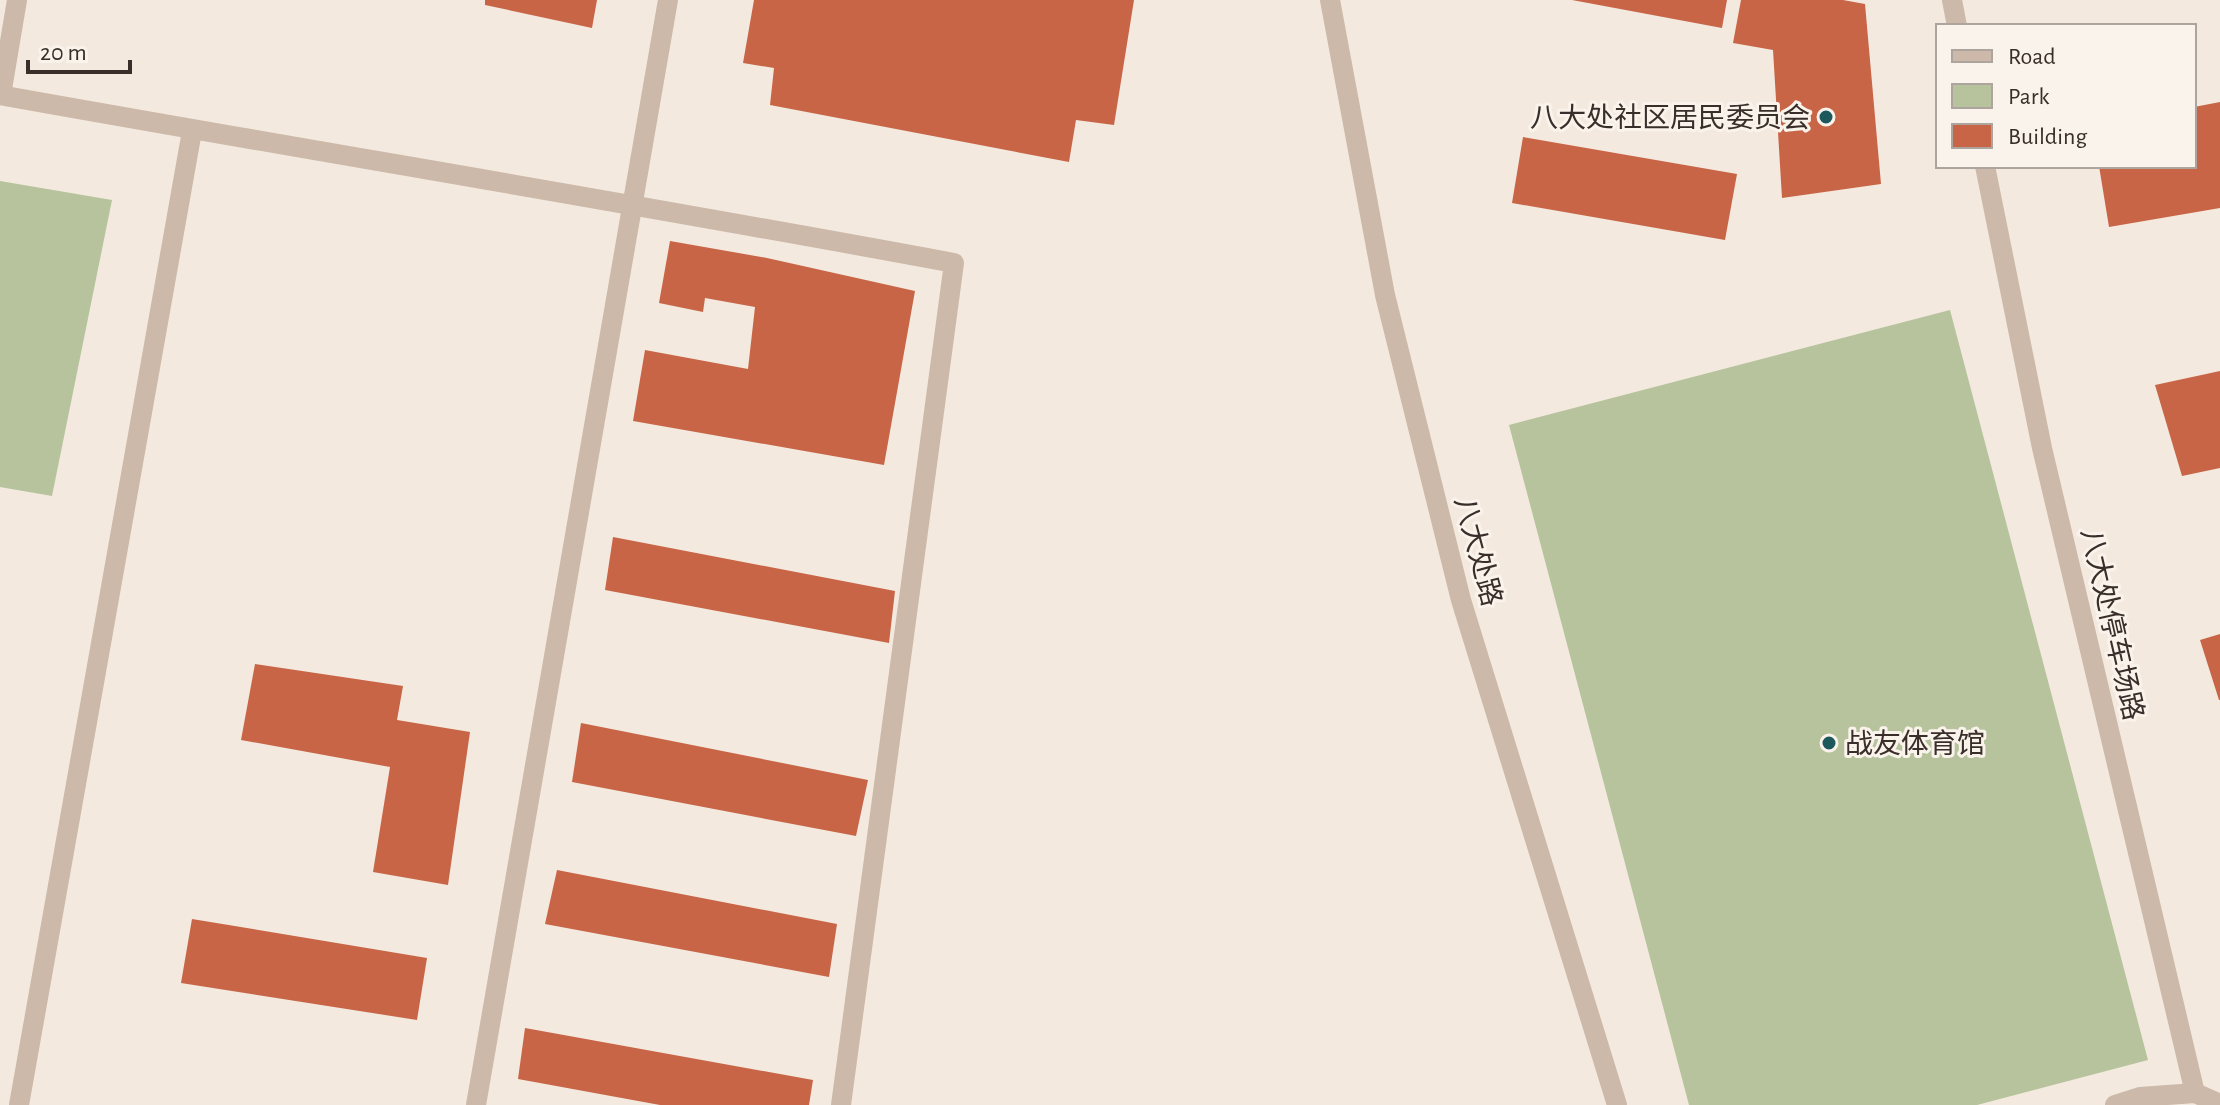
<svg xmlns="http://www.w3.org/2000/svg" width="2220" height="1105" font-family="'Alegreya Sans','Noto Sans SC',sans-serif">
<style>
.green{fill:#b6c39d}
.building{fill:#c86547}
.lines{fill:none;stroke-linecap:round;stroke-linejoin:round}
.minor{stroke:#ccb9a9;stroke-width:20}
.poi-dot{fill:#1d585c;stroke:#faf3eb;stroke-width:3}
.labels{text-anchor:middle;stroke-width:6;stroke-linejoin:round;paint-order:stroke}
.poi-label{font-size:28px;fill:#392e29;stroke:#faf3eb;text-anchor:end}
.street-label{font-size:28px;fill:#392e29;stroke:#faf3eb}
</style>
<rect width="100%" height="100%" fill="#f3e9de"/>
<path class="green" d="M0 181 112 200 52 496 0 487Z
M1950 310 2148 1060 1977 1105H1689L1509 425Z"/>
<path class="building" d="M485 0H597L592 28 485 5Z
M754 0H1134L1114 125 1076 120 1069 162 770 105 774 68 743 63Z
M1572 0H1727L1722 28Z
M1741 0H1843L1865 4 1881 184 1782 198 1773 50 1733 43Z
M2220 102V208L2109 227 2099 166H2194V107Z
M1523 137 1737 174 1725 240 1512 203Z
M670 241 767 258 915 291 884 465 633 421 645 350 748 369 755 307 705 298 703 312 659 303Z
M2220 371V468L2182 476 2155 385Z
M613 537 895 591 889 643 605 590Z
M2220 634V700H2219L2200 640Z
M255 664 403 686 397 720 470 732 448 885 373 872 390 767 241 740Z
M581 723 868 780 856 836 572 782Z
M557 870 837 924 829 977 545 924Z
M192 919 427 958 417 1020 181 983Z
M525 1028 813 1080 809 1105H660L518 1079Z"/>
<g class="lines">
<path class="minor" d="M1330 0 1385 295 1461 600 1617 1105
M1952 0 1957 26
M0 95C318 152 637 204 954 263L841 1105
M1 95 17 0
M1985 166 2042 448 2195 1093
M19 1105 192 131
M476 1105 668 0
M2115 1105 2140 1097 2195 1093 2220 1104"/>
</g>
<g class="poi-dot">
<circle cx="1826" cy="117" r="8"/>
<circle cx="1829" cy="743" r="8"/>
</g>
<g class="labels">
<g class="poi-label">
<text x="1810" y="127">八大处社区居民委员会</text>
<text x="1845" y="753" text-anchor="start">战友体育馆</text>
</g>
<g class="street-label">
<text transform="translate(1479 551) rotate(75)" y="10">八大处路</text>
<text transform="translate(2113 624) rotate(77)" y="10">八大处停车场路</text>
</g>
</g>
<rect x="1936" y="24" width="260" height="144" fill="#faf3eb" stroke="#ada49d" stroke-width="2"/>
<rect x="1952" y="50" width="40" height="12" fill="#ccb9a9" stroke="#ada49d" stroke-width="2"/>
<text x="2008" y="64" font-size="24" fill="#392e29">Road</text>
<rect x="1952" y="84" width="40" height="24" fill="#b6c39d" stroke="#ada49d" stroke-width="2"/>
<text x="2008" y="104" font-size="24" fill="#392e29">Park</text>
<rect x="1952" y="124" width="40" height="24" fill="#c86547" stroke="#ada49d" stroke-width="2"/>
<text x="2008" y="144" font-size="24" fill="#392e29">Building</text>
<path d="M28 60v12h102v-12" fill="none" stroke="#392e29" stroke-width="4"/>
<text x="40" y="60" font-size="24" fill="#392e29" stroke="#faf3eb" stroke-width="6" paint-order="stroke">20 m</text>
</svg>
